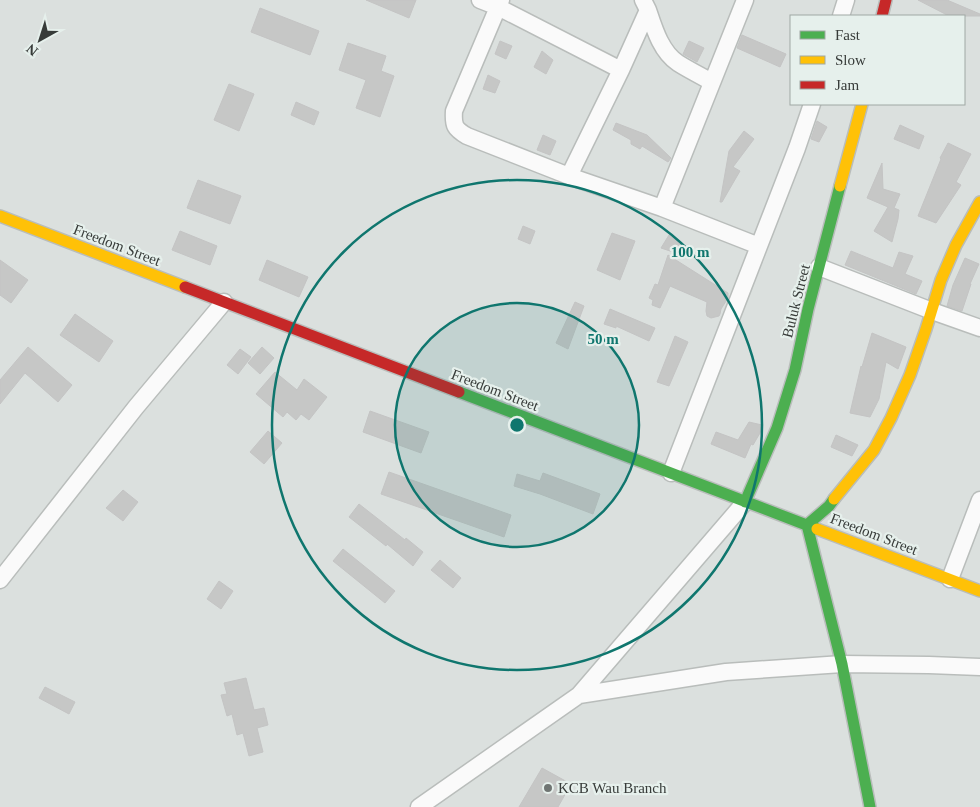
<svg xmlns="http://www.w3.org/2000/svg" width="980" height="807" font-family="Georgia,serif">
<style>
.building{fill:#c6c7c6;stroke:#c4c4c4}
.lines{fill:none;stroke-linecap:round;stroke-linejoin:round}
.street-casing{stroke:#b9bdbb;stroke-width:19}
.fast-casing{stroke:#b9bdbb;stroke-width:14}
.slow-casing{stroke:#b9bdbb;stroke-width:14}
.jam-casing{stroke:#b9bdbb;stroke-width:14}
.street{stroke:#fafafa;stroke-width:16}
.fast{stroke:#4caf50;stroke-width:11}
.slow{stroke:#ffc107;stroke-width:11}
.jam{stroke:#c62828;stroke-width:11}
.ring{fill:none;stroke:#0f766e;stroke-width:2.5}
.poi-dot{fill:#707573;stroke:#e6f0ec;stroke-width:2}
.labels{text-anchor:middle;stroke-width:4.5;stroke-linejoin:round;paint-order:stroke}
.street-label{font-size:15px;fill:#373b39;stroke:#e6f0ec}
.poi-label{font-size:15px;fill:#373b39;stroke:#e6f0ec;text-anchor:start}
.centre{fill:#0f766e;stroke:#e6f0ec;stroke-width:2.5}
.ring-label{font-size:15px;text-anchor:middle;font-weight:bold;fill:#0f766e;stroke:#e6f0ec;stroke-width:4.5;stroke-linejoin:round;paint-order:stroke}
</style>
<rect width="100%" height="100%" fill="#dbe0de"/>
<path class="building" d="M366 0H416L409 18Z
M918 0H947L980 14V16H949Z
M260 8 319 31 310 55 251 32Z
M742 35 786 54 780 67 737 48Z
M500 41 512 46 506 59 495 54Z
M689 41 704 48 697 62 683 54Z
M348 43 386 56 381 71 394 76 380 117 356 108 366 80 339 70Z
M542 51 553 60 546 74 534 67Z
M488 75 500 81 495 93 483 89Z
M229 84 254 94 239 131 214 120Z
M296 102 319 112 314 125 291 115Z
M817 121 827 127 819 142 811 139Z
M616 123 647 135 671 158 668 162 642 146 640 149 631 144V140L613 130Z
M900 125 924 136 919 149 894 139Z
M744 131 754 139 733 167 740 171 722 202H720L729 151Z
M543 135 556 141 550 155 537 150Z
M948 143 971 154 956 182 961 185 936 223 918 216 941 159 940 158Z
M882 163 883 189 900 194 894 208 899 210 898 219 892 242 874 231 888 207 867 198Z
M198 180 241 196 230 224 187 208Z
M523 226 535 231 530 244 518 239Z
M180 231 217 246 210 265 172 250Z
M612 233 635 241 620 280 597 270Z
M669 235 681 243 676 253 661 248Z
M851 251 893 268 899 252 913 256 905 274 922 281 916 294 845 265Z
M668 255 728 293V298L721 309 720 314 719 316 711 318 707 316 706 311 707 302 670 286 660 308 652 305 653 300 649 298 655 284 658 285Z
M965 258 979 264 970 284H971L962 311 947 306 953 285Z
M0 260 28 280 11 303 0 295Z
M267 260 308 277 299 297 259 280Z
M575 302 584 306 568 349 556 343Z
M610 309 655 328 649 341 616 326V328L604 324Z
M75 314 113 341 99 362 60 335Z
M872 333 906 347 898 369 886 362 879 399 870 417 850 413 861 366 862 367Z
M675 336 688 342 669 386 657 382Z
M28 347 72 385 58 402 25 373 0 404V380Z
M262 347 274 358 260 374 248 363Z
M240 349 251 357 238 374 227 365Z
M275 372 297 390 304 379 327 397 309 420 301 414 296 420 287 412 283 417 256 394Z
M370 411 429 432 421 453 363 432Z
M749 422 762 425 760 433 753 445 751 444 745 458 711 444 716 432 738 440Z
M268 431 282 443 264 464 250 452Z
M836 435 858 445 852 456 831 447Z
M389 472 511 515 504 537 381 494Z
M543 473 600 494 593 514 540 494 514 486 517 474 540 481Z
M123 490 138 502 123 521 106 508Z
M359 504 405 540 406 538 423 552 413 566 387 544 386 546 349 517Z
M343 549 395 591 385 603 333 561Z
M440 560 461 578 453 588 431 570Z
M219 581 233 591 221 609 207 599Z
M246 678 254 710 264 708 268 725 257 728 263 752 249 756 243 733 237 735 232 714 227 716 221 695 227 694 224 683Z
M45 687 75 702 69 714 39 698Z
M542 768 571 784 558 807H519Z"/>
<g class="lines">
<g class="street-casing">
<path id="street" d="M480 0 498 7 621 70
M501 0 454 111C453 126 455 129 467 136L569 176 662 208 759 246
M648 10C654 28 661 52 678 63 689 70 701 76 712 82
M841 16 846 0
M569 176 621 70 648 10 643 0
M662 208 745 0
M819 267 932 311 980 328
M671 473 797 148 812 104
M950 579 980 500
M0 580 136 407 224 302
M579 695 726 672 842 664 929 665 980 667
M419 807 579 695 745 502"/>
</g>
<g class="fast-casing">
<path id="fast" d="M459 392 817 529
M834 499 829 506 807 525 842 664 870 807
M745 502 777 428 795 370 808 309 840 186"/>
</g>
<g class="slow-casing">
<path id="slow" d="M840 186 862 104
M0 216 185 287
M834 499 874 450 891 418 910 375 926 329 941 280 956 245 980 202
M817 529 980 591"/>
</g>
<g class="jam-casing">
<path id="jam" d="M882 16 886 0
M185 287 459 392"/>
</g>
<use href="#street" class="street"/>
<use href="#fast" class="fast"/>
<use href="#slow" class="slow"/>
<use href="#jam" class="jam"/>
</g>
<circle cx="517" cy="425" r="122" fill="#0f766e" fill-opacity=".12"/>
<g class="ring">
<circle cx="517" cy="425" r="122"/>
<circle cx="517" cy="425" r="245"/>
</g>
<circle class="poi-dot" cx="548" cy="788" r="5"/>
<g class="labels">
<g class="street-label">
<text transform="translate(117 245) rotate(21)" y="5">Freedom Street</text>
<text transform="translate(796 301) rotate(-76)" y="5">Buluk Street</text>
<text transform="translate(495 390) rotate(21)" y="5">Freedom Street</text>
<text transform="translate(874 534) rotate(21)" y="5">Freedom Street</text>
</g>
<g class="poi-label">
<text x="558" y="793">KCB Wau Branch</text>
</g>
</g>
<circle cx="517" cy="425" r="8" class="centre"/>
<g class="ring-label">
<text x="690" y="257">100 m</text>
<text x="603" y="344">50 m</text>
</g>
<rect x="790" y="15" width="175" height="90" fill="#e6f0ec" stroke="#a0a8a4"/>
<rect x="800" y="31" width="25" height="8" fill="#4caf50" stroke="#a0a8a4"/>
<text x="835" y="40" font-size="15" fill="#373b39">Fast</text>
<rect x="800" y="56" width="25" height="8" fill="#ffc107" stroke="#a0a8a4"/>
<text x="835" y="65" font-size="15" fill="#373b39">Slow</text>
<rect x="800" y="81" width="25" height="8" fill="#c62828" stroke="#a0a8a4"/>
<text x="835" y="90" font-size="15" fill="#373b39">Jam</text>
<g transform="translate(40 40) rotate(219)" stroke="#e6f0ec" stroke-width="4" paint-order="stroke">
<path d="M0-4L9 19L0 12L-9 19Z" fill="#373b39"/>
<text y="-8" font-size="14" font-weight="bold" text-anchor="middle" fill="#373b39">N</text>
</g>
</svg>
